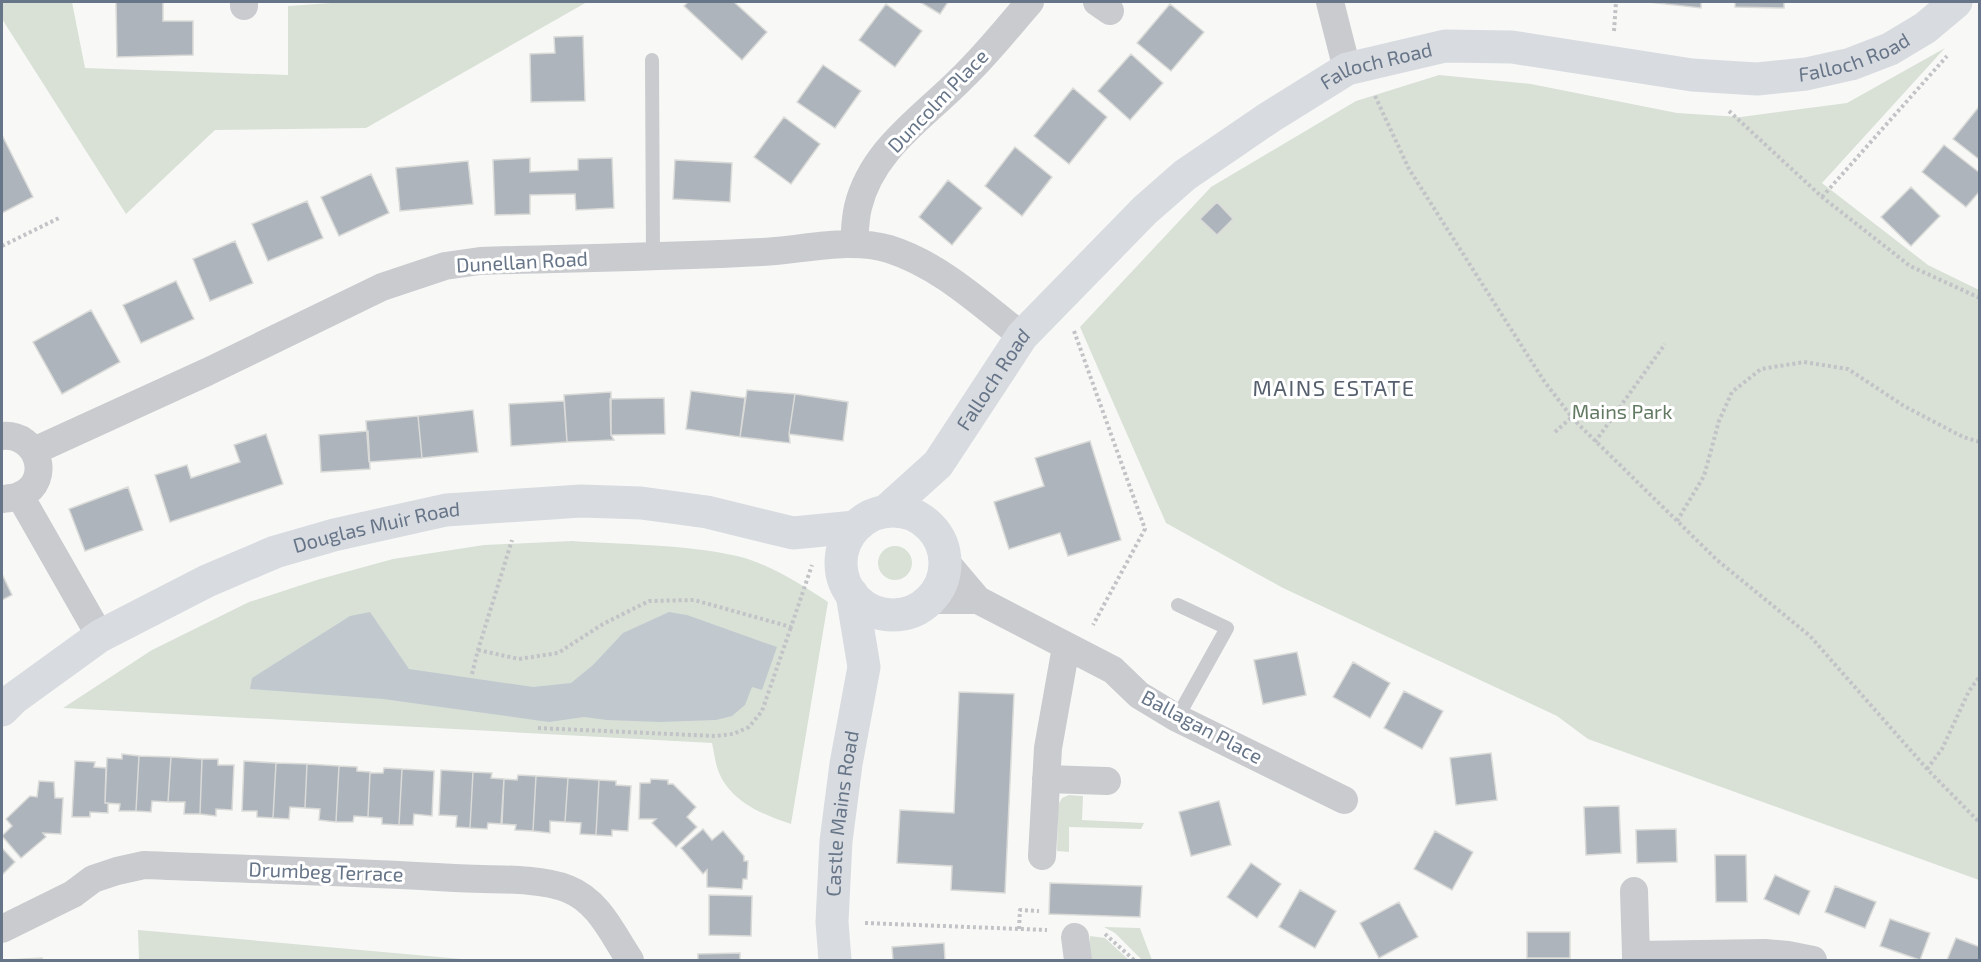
<svg xmlns="http://www.w3.org/2000/svg" width="1981" height="962" font-family="'Exo 2',sans-serif">
<style>
.green{fill:#d9e1d7}
.water{fill:#c1c9cf}
.building{fill:#adb4bb;stroke:#dadbd8;stroke-width:1.5}
.lines{fill:none;stroke-linecap:round;stroke-linejoin:round}
.path{stroke:#c2c3c6;stroke-width:4;stroke-dasharray:3 3;stroke-linecap:butt}
.lane{stroke:#c9cbcf;stroke-width:14}
.street{stroke:#c9cbcf;stroke-width:28}
.secondary{stroke:#d8dbe0;stroke-width:33}
.labels{text-anchor:middle;stroke-width:6;stroke-linejoin:round;paint-order:stroke}
.street-label{font-size:20px;fill:#677588;stroke:#fff}
.park-label{font-size:20px;fill:#637a62;stroke:#fff}
.quarter-label{font-size:22px;letter-spacing:1.5px;fill:#555f6d;stroke:#fff}
</style>
<rect width="100%" height="100%" fill="#f8f9f6"/>
<path class="green" d="M2 2H72L85 68 288 75V6L346 2H587L366 128 215 130 126 214 2 19Z
M1945 48 1822 183 1928 265 1979 290V880L1588 739 1557 716 1283 588 1166 523 1080 327 1211 187 1356 101 1439 75 1531 84 1677 113 1741 117 1847 103Z
M572 541C627 545 684 544 737 556 770 564 800 584 828 602L791 824C763 815 729 801 718 770 715 762 714 752 712 743L63 708 152 650 249 602 320 579 393 559 484 545Z
M878 563a17 17 0 1 1 34 0a17 17 0 1 1-34 0Z
M1069 795 1083 796 1082 820 1144 823 1141 829 1069 827V852L1057 851 1058 805 1062 798Z
M1104 927 1140 928 1152 960H1142L1115 933Z
M138 930 473 960H139Z
M1090 936 1105 938 1129 960H1090Z"/>
<path class="water" d="M370 612 409 669 533 687 571 683 593 665 623 633 669 612 687 615 777 647 762 690 752 687 745 705 732 716 716 720 660 722 607 720 584 717 549 722 383 699 250 689 252 678 350 616Z"/>
<path class="building" d="M116 2H163V21H193V55L117 57Z
M688 2H734L767 32 742 60 684 6Z
M920 2H948L940 14Z
M1648 2H1701V8Z
M1735 2H1784V8L1735 7Z
M886 4 922 31 895 67 859 40Z
M1170 4 1204 32 1171 71 1137 43Z
M583 36 585 101 531 102 530 54 555 53 554 37Z
M1131 54 1163 83 1130 120 1098 91Z
M823 65 861 91 835 128 797 102Z
M1073 88 1107 117 1069 164 1034 136Z
M1978 108 1980 110V160L1953 139Z
M784 117 820 144 791 184 754 157Z
M3 137 33 197 2 213V138Z
M1944 145 1980 173V191L1966 207 1922 172Z
M1015 147 1052 177 1022 216 985 186Z
M530 158V172L578 170V159L612 158 614 208 576 210 575 194 530 195V214L495 215 493 160Z
M675 160 732 163 730 202 673 199Z
M468 161 473 204 400 211 396 168Z
M371 174 389 213 339 236 321 197Z
M948 180 982 208 952 245 919 217Z
M1911 187 1940 216 1911 246 1881 217Z
M307 201 323 238 268 261 252 224Z
M1217 202 1233 219 1217 235 1200 219Z
M235 241 253 283 210 301 193 259Z
M176 281 194 319 141 343 123 305Z
M91 310 120 362 62 394 33 342Z
M747 390 795 394 789 434 790 443 740 437Z
M691 391 745 398 740 437 686 429Z
M611 392V435L614 440 567 442 564 395Z
M795 394 848 402 843 441 789 434Z
M664 398 665 434 611 435 610 399Z
M564 401 567 442 511 446 509 404Z
M473 410 478 452 422 458 418 416Z
M418 416 422 458 369 462 366 421Z
M368 431 370 469 321 472 319 435Z
M266 434 283 484 170 522 155 475 187 465 191 478 240 462 234 445Z
M1090 441 1121 540 1068 556 1060 533 1009 549 994 502 1044 486 1035 458Z
M128 487 143 530 85 551 69 509Z
M2 574 12 595 2 600Z
M1297 652 1306 695 1263 704 1254 660Z
M1353 662 1390 683 1370 718 1333 697Z
M1404 691 1443 711 1422 749 1384 728Z
M959 692 1014 694 1005 893 951 890 952 866 897 863 900 810 954 813Z
M1491 753 1497 800 1456 805 1450 758Z
M122 754 139 756 136 811H119L120 804 105 803 107 758 122 759Z
M139 756 171 757 168 802 152 801 151 812 136 811Z
M171 757 202 759 200 814H184L185 802H168Z
M202 759H218V765H234L232 810 216 809V816L200 814Z
M75 761 95 762 94 767 106 768 105 803H108V813L90 812V817H72Z
M244 761 276 763 273 818 257 817V811H242Z
M276 763 307 764 305 808 290 807 289 819 273 818Z
M307 764 339 766 336 822 319 820 320 809 305 808Z
M339 766 357 767V771L370 772 368 817 354 816 353 822H336Z
M384 768 402 769 399 825 382 824V818L368 817 370 773H383Z
M402 769 434 771 432 816 414 814 413 825H399Z
M441 770 473 772 470 828 456 827 457 816 439 815Z
M473 772 492 773 491 778 504 779 501 824 488 823 487 829 470 828Z
M518 775 536 776 533 831 515 830 516 825 502 824 504 779 517 780Z
M536 776 568 778 565 822 550 821V833L533 831Z
M568 778 599 780 596 835 580 834 581 823 565 822Z
M651 779 668 780V784H673L696 807 687 817 697 827 676 847 652 823 656 819H639L640 783H650Z
M599 780 616 781V785L631 786 628 831 612 830V836L596 835Z
M39 781 54 782 55 798H63L61 834 43 833 46 837 21 858 2 836 12 826 6 819 30 796 37 797Z
M1219 801 1231 845 1191 856 1179 812Z
M1619 806 1621 853 1586 855 1584 807Z
M703 829 712 840 723 831 744 856V861H748L747 879H743L742 889 707 887V870L703 874 681 848Z
M1676 829 1677 862 1637 863 1636 830Z
M1435 831 1473 852 1452 890 1414 869Z
M2 848 15 862 2 875Z
M1715 855H1746L1747 902H1716Z
M1251 863 1281 884 1257 918 1227 897Z
M1775 875 1810 891 1799 915 1764 899Z
M1050 883 1142 886 1140 917 1049 914Z
M1835 886 1876 902 1865 928 1825 912Z
M1300 890 1336 911 1315 948 1279 927Z
M709 895 752 896 751 936 709 935Z
M1399 902 1418 937 1379 958 1360 923Z
M1890 919 1930 933 1920 960 1880 946Z
M1527 932H1570V958H1527Z
M1956 938 1980 947V960H1947Z
M944 943 945 960H893L892 947Z
M740 953V960H698V954Z
M42 958V960H7Z"/>
<g class="lines">
<path class="path" d="M1614 31 1616 2
M1375 96 1409 169 1544 381 1574 420 1717 560 1810 636 1927 769 1980 823
M1729 111 1822 197 1910 266 1980 298
M1822 197 1947 56
M2 246 59 218
M1074 331 1145 529 1093 625
M1555 432 1572 417
M1595 442 1665 344
M1677 521 1704 476 1719 421 1732 392 1761 369 1804 362 1848 369 1904 406 1963 437 1980 442
M478 650 519 659 558 653 603 624 649 601 694 600 791 627 812 565
M472 674 478 650 512 540
M538 728 715 736 733 734 749 727 762 711 791 627
M1927 769 1942 749 1969 691 1980 676
M865 923 1047 930
M1019 929 1020 910 1039 911
M1105 934 1134 960"/>
<path class="lane" d="M652 60 653 256
M1177 718 1227 628 1178 605"/>
<path class="street" d="M244 2V6
M1097 2 1110 11
M1330 2 1347 69
M854 244C855 232 855 219 858 207 872 149 924 117 963 77 987 54 1008 27 1030 2
M2 436C38 433 53 480 21 495 16 498 9 498 3 499
M34 451 207 372 382 287 445 266 480 261C574 258 668 257 762 252 804 250 849 237 889 249 940 265 981 304 1022 336
M20 496 100 636
M945 561 978 600 1113 670 1139 695 1177 718 1344 800
M929 600H978
M1046 779 1107 781
M1042 856 1048 748 1066 647
M1634 891 1636 955
M2 929 73 894 93 879 117 871 144 865C247 869 351 872 455 878 488 880 538 877 568 889 599 901 613 935 630 960
M1075 937 1078 960
M1636 960V955L1765 953 1788 955 1813 960"/>
<g class="secondary">
<path id="s1" d="M886 511 938 464 1022 336 1145 210 1185 175 1270 117 1347 69 1445 46 1512 47 1692 75 1757 79 1806 74 1851 64 1890 49 1925 28 1956 2"/>
<circle cx="893" cy="563" r="52"/>
<path id="s2" d="M2 710 13 699 100 636 207 581 275 552 334 535 446 510 581 501 641 503 707 512 793 533 855 527"/>
<path id="s3" d="M835 960 832 922 836 841 846 764 864 667 852 594"/>
</g>
</g>
<g class="labels">
<g class="street-label">
<text dy="7" stroke="none"><textPath href="#s1" startOffset="1161">Falloch Road</textPath></text>
<text dy="7" stroke="none"><textPath href="#s1" startOffset="675">Falloch Road</textPath></text>
<text transform="translate(938 101) rotate(-46)" y="7">Duncolm Place</text>
<text transform="translate(522 262) rotate(-3)" y="7">Dunellan Road</text>
<text dy="7" stroke="none"><textPath href="#s1" startOffset="171">Falloch Road</textPath></text>
<text dy="7" stroke="none"><textPath href="#s2" startOffset="422">Douglas Muir Road</textPath></text>
<text transform="translate(1202 727) rotate(28)" y="7">Ballagan Place</text>
<text dy="7" stroke="none"><textPath href="#s3" startOffset="147">Castle Mains Road</textPath></text>
<text transform="translate(326 872) rotate(2)" y="7">Drumbeg Terrace</text>
</g>
<g class="park-label">
<text x="1622" y="419">Mains Park</text>
</g>
<g class="quarter-label">
<text x="1334" y="396">MAINS ESTATE</text>
</g>
</g>
<rect width="1981" height="962" fill="none" stroke="#677588" stroke-width="6"/>
</svg>
